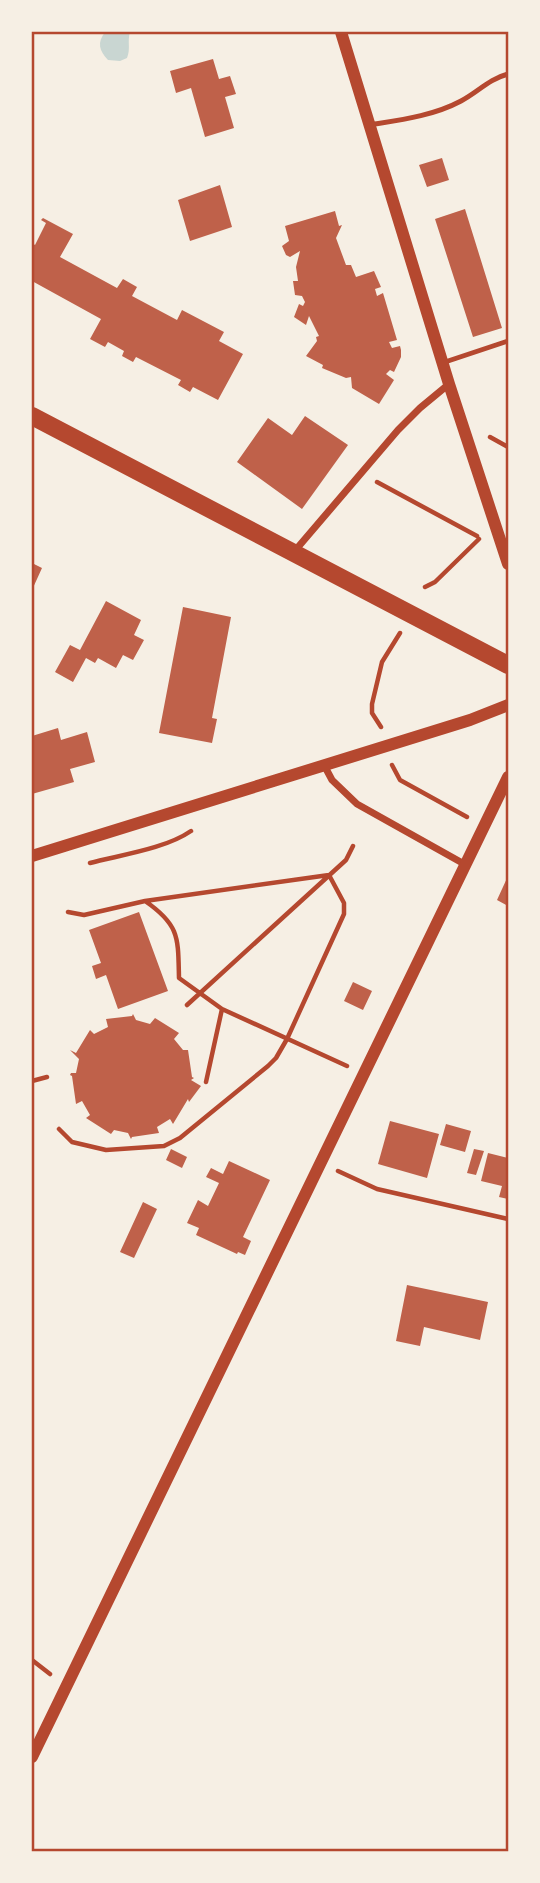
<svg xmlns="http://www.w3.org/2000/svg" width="540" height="1883" font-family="Roboto,sans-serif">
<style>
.water{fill:#c9d6d2}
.building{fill:#bf614a}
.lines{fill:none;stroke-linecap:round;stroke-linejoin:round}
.path{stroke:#b5482f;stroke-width:4.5}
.service{stroke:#b5482f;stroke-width:5}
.minor{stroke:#b5482f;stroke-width:7}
.tertiary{stroke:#b5482f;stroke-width:12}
.primary{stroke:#b5482f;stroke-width:18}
.neatline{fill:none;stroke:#b5482f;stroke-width:2.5}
</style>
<rect width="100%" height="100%" fill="#f6efe4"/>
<path class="water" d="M105 32H130C127 42 131 48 127 58L120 61 108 60C99 50 97 43 105 32Z"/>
<path class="building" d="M213 59 219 79 230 76 236 94 225 97 234 128 205 137 191 88 176 93 170 71Z
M442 158 449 180 427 187 419 165Z
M220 185 232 227 190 241 178 200Z
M465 209 502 328 473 337 435 219Z
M335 211 339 226 342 225 336 238 346 265H351L356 277 374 271 381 287 375 289 377 296 383 293 397 340 389 342 392 348 400 346 401 350V357L394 372 390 370 386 374 394 380 379 404 352 388 351 377 346 378 322 368 323 365 306 356 317 341 316 337 319 336 309 316 306 325 294 317 299 304 303 306 305 302 302 296 295 295 293 281H298L296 267 300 251 290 257 286 255 282 246 289 241 285 226Z
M43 218 73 234 60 257 117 288 123 279 137 287 132 296 177 320 182 310 224 332 219 341 243 354 218 400 193 387 190 392 178 385 181 380 136 357 133 362 122 356 124 351 108 342 105 347 90 339 101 319 32 281V243L35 245 46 223 41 220Z
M305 416 348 445 302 509 237 462 268 418 292 435Z
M32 563 42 568 32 590Z
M106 601 141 620 134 635 144 640 133 660 123 655 116 668 98 658 95 663 86 658 73 682 55 672 70 645 80 650Z
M183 607 231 617 212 718 217 719 212 743 159 733Z
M58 728 61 740 87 732 95 762 70 769 74 782 32 794V736Z
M508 876V906L497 900Z
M139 912 168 991 118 1009 106 975 96 979 92 966 101 963 89 930Z
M353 982 372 991 363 1010 344 1001Z
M133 1014 136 1020 150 1024 155 1018 179 1033 174 1039 183 1050H188L192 1077 194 1078 191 1080 201 1086 189 1102 188 1099 173 1124 170 1119 157 1127 159 1133 132 1137 131 1139 128 1133 114 1130 111 1134 86 1118 90 1115 82 1101 76 1104 72 1076 70 1075 71 1073H76L79 1059 70 1050 76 1053 90 1030 94 1034 108 1027 106 1019 132 1016Z
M390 1121 439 1134 427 1178 378 1164Z
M446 1124 471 1131 465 1152 440 1145Z
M171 1149 187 1157 182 1168 166 1160Z
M474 1149 484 1151 476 1175 467 1173Z
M488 1153 508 1158 506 1166 508 1167V1199L499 1197 502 1186 481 1181Z
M229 1161 270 1180 243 1237 251 1241 245 1255 238 1252 237 1254 196 1235 199 1228 187 1223 198 1200 208 1206 219 1183 206 1177 211 1168 223 1174Z
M143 1202 157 1209 134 1258 120 1252Z
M407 1285 488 1302 480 1340 424 1327 420 1346 396 1341Z"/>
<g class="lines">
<path class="path" d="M490 437 508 447
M377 482 477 536
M425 587 435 582 479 539
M381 727 372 713V704L382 662 400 633
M392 765 400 780 467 817
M90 863C120 855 165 849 191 831
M68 912 84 915 145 901C180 925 178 938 179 978L222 1009 347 1066
M187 1005 346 860 353 846
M32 1081 47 1077
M206 1082 222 1009
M59 1129 72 1142 106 1150 164 1146 180 1138 268 1066 276 1058 287 1039 344 914V903L329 875 145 901
M338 1171 377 1189 508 1219
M32 1660 50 1674"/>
<path class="service" d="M369 125C400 120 433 116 461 101 478 92 489 79 508 74
M442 363 508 341"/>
<path class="minor" d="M293 553 398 430 420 408 449 384
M324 765 332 780 357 804 466 865"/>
<path class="tertiary" d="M341 32 449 384 508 564
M32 856 470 720 508 705
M32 1757 508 777"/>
<path class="primary" d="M32 416 508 665"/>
</g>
<rect width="540" height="1883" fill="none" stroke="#f6efe4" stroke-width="66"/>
<rect x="33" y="33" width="474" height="1817" class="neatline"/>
</svg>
